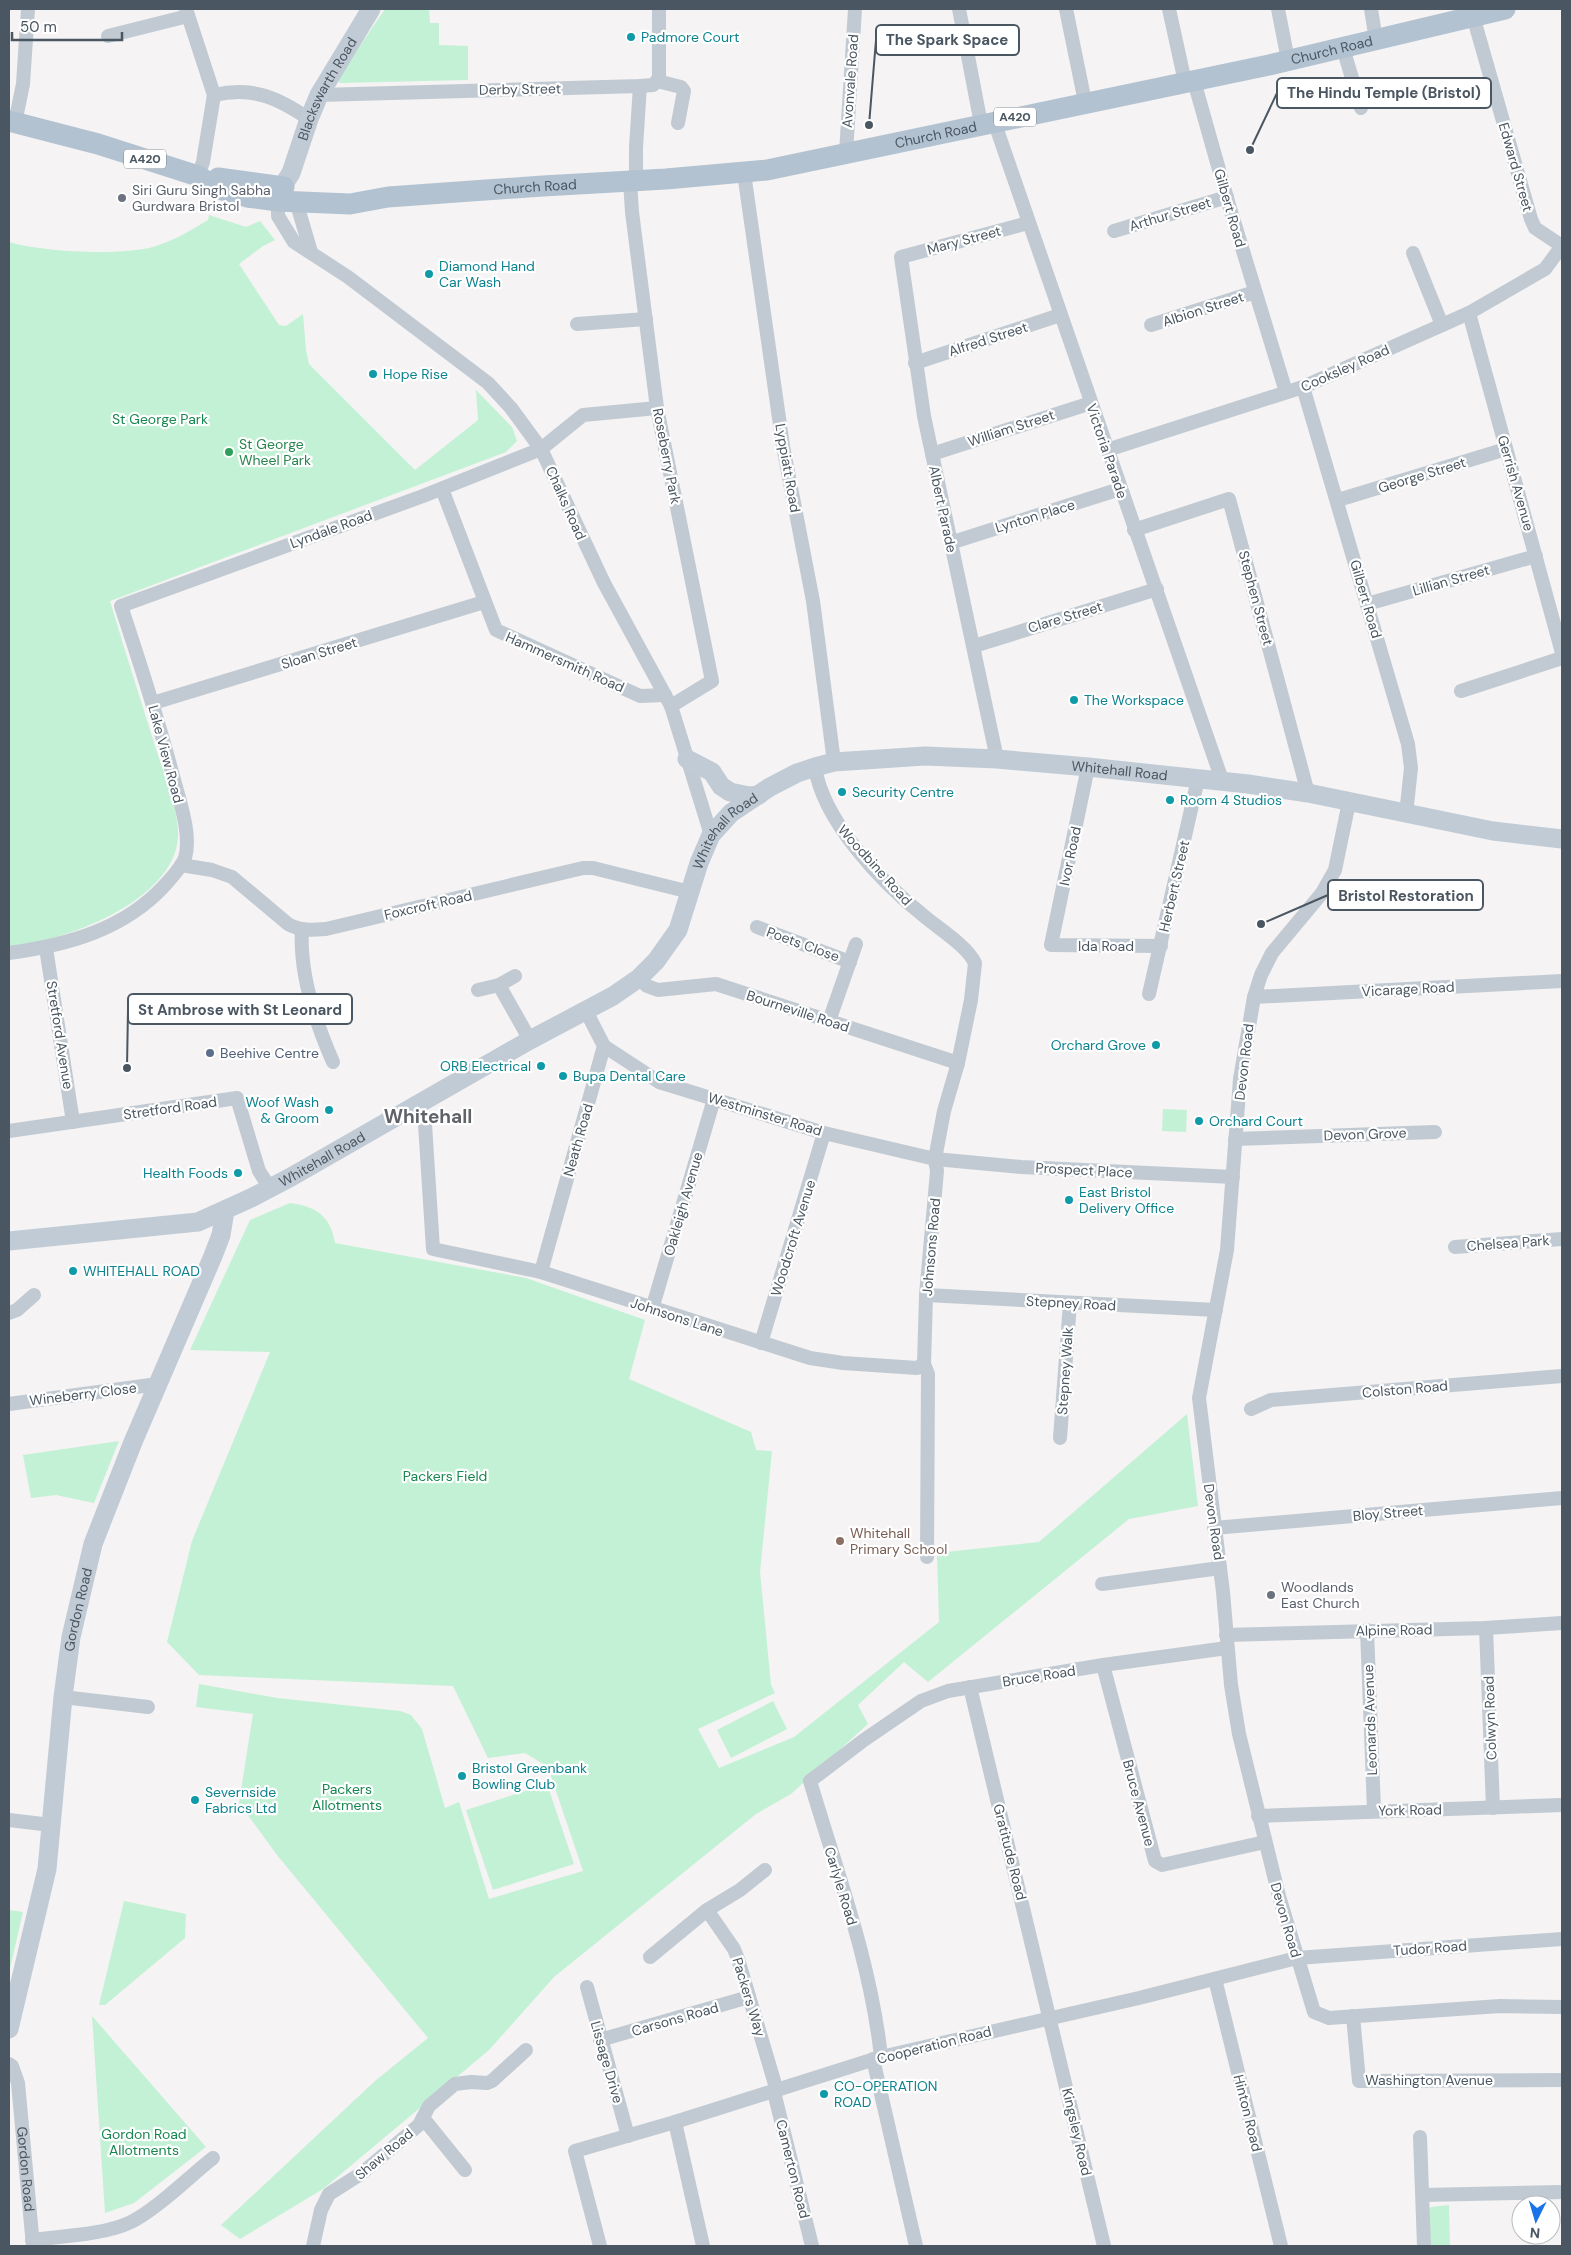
<svg xmlns="http://www.w3.org/2000/svg" width="1571" height="2255" font-family="'DM Sans',sans-serif">
<style>
.green{fill:#c3f1d5}
.lines{fill:none;stroke-linecap:round;stroke-linejoin:round}
.street{stroke:#c1cad2;stroke-width:14}
.secondary{stroke:#c1cbd6;stroke-width:19}
.primary{stroke:#b3c2d1;stroke-width:21}
.culture-dot{fill:#0f9aa8;stroke:#fff;stroke-width:2}
.worship-dot{fill:#6b7280;stroke:#fff;stroke-width:2}
.leisure-dot{fill:#2e9e5b;stroke:#fff;stroke-width:2}
.service-dot{fill:#5c6f8a;stroke:#fff;stroke-width:2}
.education-dot{fill:#8d6e63;stroke:#fff;stroke-width:2}
.labels{text-anchor:middle;stroke-width:4.5;stroke-linejoin:round;paint-order:stroke}
.shield{fill:#fff;stroke:#808990;stroke-width:1}
.shield-label{font-size:12px;font-weight:bold;fill:#4a5661}
.culture-label{font-size:14px;fill:#0d838f;stroke:#fff;text-anchor:start}
.street-label{font-size:14px;fill:#4a5661;stroke:#fff}
.worship-label{font-size:14px;fill:#5b616d;stroke:#fff;text-anchor:start}
.park-label{font-size:14px;fill:#17864f;stroke:#fff}
.leisure-label{font-size:14px;fill:#27864d;stroke:#fff;text-anchor:start}
.service-label{font-size:14px;fill:#4e5e75;stroke:#fff;text-anchor:start}
.education-label{font-size:14px;fill:#785e54;stroke:#fff;text-anchor:start}
.district-label{font-size:19px;font-weight:bold;fill:#5f6368;stroke:#fff}
.leader{fill:none;stroke:#4a5661;stroke-width:2}
.callout-dot{fill:#4a5661;stroke:#fff;stroke-width:2}
.callout{fill:#fff;stroke:#4a5661;stroke-width:2}
.callout-label{font-size:15px;text-anchor:middle;font-weight:bold;fill:#4a5661}
</style>
<rect width="100%" height="100%" fill="#f5f3f3"/>
<path class="green" d="M385 9H429L430 23H439V45L468 46V80L340 83 338 81 342 72Z
M209 215 246 227 260 221 275 240 263 246 239 264 279 325 286 326 303 314 306 350 309 364 415 470 478 420 476 390 512 427 517 441 506 452 110 601C125 651 141 702 157 752 165 776 179 812 178 837 174 902 64 941 9 947V242C42 252 119 256 153 247 173 241 190 231 208 220Z
M1163 1109 1187 1110 1186 1132 1162 1131Z
M290 1203C315 1206 331 1216 335 1243L526 1278 645 1320 629 1379 751 1432 756 1450 772 1451 760 1572 771 1685 775 1693 698 1729 719 1768 794 1737 939 1622 937 1553 1039 1542 1187 1414 1198 1506 1129 1519 928 1682 904 1662 858 1705 868 1724 791 1794 756 1814 554 1977 489 2050 323 2189 240 2239 221 2225 375 2081 428 2038 277 1855 239 1803 253 1714 196 1707 199 1684 277 1698 400 1711 411 1715 422 1729 445 1808 459 1802 489 1899 583 1871 548 1767 525 1753 488 1758 453 1686 199 1675 167 1642 192 1541 270 1352 190 1350 250 1220Z
M119 1441 94 1503 56 1495 31 1498 23 1455Z
M773 1701 787 1729 731 1758 717 1730Z
M547 1784 574 1864 493 1890 466 1810Z
M124 1901 186 1914 185 1938 105 2005H99Z
M9 1910 23 1912 9 1973Z
M92 2016 206 2147 134 2203 105 2213Z
M1449 2205 1450 2246H1428V2210L1431 2207Z"/>
<g class="lines">
<g class="street">
<path d="M186 9 214 95 203 162 198 176"/>
<path d="M959 9 981 124"/>
<path d="M1066 9 1085 102"/>
<path d="M1169 9 1185 82"/>
<path d="M1278 9 1288 60"/>
<path d="M1371 9 1376 40"/>
<path d="M1473 16 1531 219 1535 228 1562 246"/>
<path d="M108 36 188 16"/>
<path d="M1343 48 1361 108"/>
<path d="M657 81 659 77V9"/>
<path d="M1194 81 1229 205 1286 392"/>
<path d="M214 95C253 86 278 98 309 119"/>
<path d="M319 95 640 86 653 85 657 81 681 87 684 91 678 123"/>
<path d="M994 121 1222 780"/>
<path d="M15 123 23 84 28 9"/>
<path d="M846 153 855 9"/>
<path d="M744 173 783 446 813 601 834 762"/>
<path d="M630 181 632 212 657 408 712 681 671 706"/>
<path d="M636 181V147L640 86"/>
<path d="M278 201V216L294 242 348 277 488 383 511 408 541 449 604 583 671 706 711 835"/>
<path d="M296 201 311 252"/>
<path d="M1114 231 1227 197"/>
<path d="M1413 253 1442 325"/>
<path d="M1469 313 1562 653"/>
<path d="M577 324 646 319"/>
<path d="M1151 325 1255 292"/>
<path d="M915 363 1060 315"/>
<path d="M1303 387 1408 744 1411 768 1406 814"/>
<path d="M1107 450 1303 387 1469 313 1545 269 1562 246"/>
<path d="M932 454 1091 403"/>
<path d="M442 489 496 630 640 696 665 695"/>
<path d="M1338 500 1506 449"/>
<path d="M1134 530 1229 499 1308 793"/>
<path d="M950 543 1120 489"/>
<path d="M1367 604 1536 556"/>
<path d="M974 646 1157 589"/>
<path d="M1461 691 1562 658"/>
<path d="M153 703 484 602"/>
<path d="M997 759 924 416 901 257 1028 223"/>
<path d="M815 767C823 821 882 883 924 916 938 928 967 946 975 963L971 1000 958 1063 944 1111 935 1159 937 1171 926 1295 924 1364 928 1374 927 1557"/>
<path d="M1088 767 1051 945 1161 946"/>
<path d="M1349 802 1335 870 1322 893 1272 953 1261 975 1254 997 1240 1079 1227 1250 1199 1398 1223 1592 1231 1685 1239 1734 1279 1896 1314 2012 1329 2018 1500 2006 1562 2007"/>
<path d="M181 865 212 870 232 877 288 924C300 931 312 930 326 929L583 868H593L690 892"/>
<path d="M757 927 850 962"/>
<path d="M302 929C299 974 315 1021 333 1062"/>
<path d="M46 948 73 1122"/>
<path d="M9 953C67 945 124 930 165 885 172 877 181 868 185 858 192 835 179 799 173 776 158 719 140 663 121 606L423 496 541 449 583 415 657 408"/>
<path d="M639 978 647 986 658 990 716 984 958 1063"/>
<path d="M499 985 530 1040"/>
<path d="M478 990 499 985 515 976"/>
<path d="M1149 994 1198 779"/>
<path d="M1254 997 1562 981"/>
<path d="M829 1021 856 944"/>
<path d="M604 1046 659 1082 824 1133 935 1159 1021 1167 1233 1177"/>
<path d="M415 1104 425 1124 433 1249 541 1272 810 1358 843 1363 917 1368 924 1364"/>
<path d="M9 1131 237 1098 259 1171 270 1188"/>
<path d="M1235 1139 1435 1132"/>
<path d="M1455 1247 1562 1239"/>
<path d="M541 1272 604 1046 586 1011"/>
<path d="M926 1295 1216 1310"/>
<path d="M652 1309 714 1099"/>
<path d="M9 1313 17 1310 34 1295"/>
<path d="M761 1343 824 1133"/>
<path d="M9 1404 158 1384"/>
<path d="M1251 1409 1271 1400 1562 1376"/>
<path d="M1060 1438 1070 1303"/>
<path d="M1214 1528 1562 1498"/>
<path d="M1102 1584 1220 1568"/>
<path d="M1486 1628 1493 1808"/>
<path d="M1367 1630 1374 1810"/>
<path d="M1226 1635 1486 1628 1562 1623"/>
<path d="M1103 1665 1155 1861 1162 1865 1265 1842"/>
<path d="M970 1687 1104 2246"/>
<path d="M63 1697 148 1707"/>
<path d="M1258 1816 1562 1805"/>
<path d="M9 1820 51 1825"/>
<path d="M707 1910 734 1949 738 1959 777 2091"/>
<path d="M650 1957 707 1910 740 1890 765 1870"/>
<path d="M1215 1979 1281 2246"/>
<path d="M587 1987 628 2136"/>
<path d="M1353 2016 1359 2081 1562 2080"/>
<path d="M600 2040 749 1997"/>
<path d="M881 2057C871 1963 837 1872 810 1781L864 1740 921 1701 948 1691 1103 1665 1227 1648"/>
<path d="M873 2059 916 2246"/>
<path id="s1" d="M9 2064 12 2066 18 2083 33 2246"/>
<path d="M774 2092 812 2246"/>
<path d="M423 2118 465 2170"/>
<path d="M675 2122 703 2246"/>
<path d="M1420 2137 1424 2246"/>
<path d="M1423 2195 1562 2192"/>
<path d="M32 2240C62 2236 104 2235 131 2222 156 2210 190 2176 213 2158"/>
<path d="M313 2246 321 2210 329 2194 362 2173 419 2125 429 2106 455 2084 471 2082 487 2083 492 2081 526 2050"/>
<path d="M600 2246 575 2151 675 2122 881 2057 1139 1998 1297 1958 1562 1939"/>
</g>
<g class="secondary">
<path id="s2" d="M278 200 282 187 291 173 309 119 319 95 371 9"/>
<path d="M687 759 712 772 721 786 730 792 749 796 759 795"/>
<path id="s3" d="M9 1241 198 1222 251 1198 291 1177 530 1040 613 996 639 978 656 961 678 930 699 863 711 835 731 813 770 787 797 773 815 767 834 762 925 756 997 759 1088 767 1248 784 1308 793 1493 831 1562 839"/>
<path id="s4" d="M9 2029 47 1869 63 1697 71 1637 93 1544 133 1442 213 1256 221 1235 225 1211"/>
</g>
<g class="primary">
<path id="s5" d="M9 121 98 144 198 176 222 190 247 197 278 201 350 204 388 197 543 186 666 179 767 170 1269 65 1505 9"/>
<path d="M218 178 284 187"/>
</g>
</g>
<g class="culture-dot">
<circle cx="631" cy="37" r="5"/>
<circle cx="429" cy="274" r="5"/>
<circle cx="373" cy="374" r="5"/>
<circle cx="1074" cy="700" r="5"/>
<circle cx="842" cy="792" r="5"/>
<circle cx="1170" cy="800" r="5"/>
<circle cx="1156" cy="1045" r="5"/>
<circle cx="541" cy="1066" r="5"/>
<circle cx="563" cy="1076" r="5"/>
<circle cx="329" cy="1110" r="5"/>
<circle cx="1199" cy="1121" r="5"/>
<circle cx="238" cy="1173" r="5"/>
<circle cx="1069" cy="1200" r="5"/>
<circle cx="73" cy="1271" r="5"/>
<circle cx="462" cy="1776" r="5"/>
<circle cx="195" cy="1800" r="5"/>
<circle cx="824" cy="2094" r="5"/>
</g>
<g class="worship-dot">
<circle cx="122" cy="198" r="5"/>
<circle cx="1271" cy="1595" r="5"/>
</g>
<circle class="leisure-dot" cx="229" cy="452" r="5"/>
<circle class="service-dot" cx="210" cy="1053" r="5"/>
<circle class="education-dot" cx="840" cy="1541" r="5"/>
<g class="labels">
<g class="shield">
<rect x="994" y="107.5" width="42" height="19" rx="4"/>
<rect x="124" y="149.5" width="42" height="19" rx="4"/>
</g>
<g class="shield-label">
<text x="1015" y="121">A420</text>
<text x="145" y="163">A420</text>
</g>
<g class="culture-label">
<text x="641" y="42">Padmore Court</text>
<text x="439" y="271">Diamond Hand<tspan x="439" dy="16">Car Wash</tspan></text>
<text x="383" y="379">Hope Rise</text>
<text x="1084" y="705">The Workspace</text>
<text x="852" y="797">Security Centre</text>
<text x="1180" y="805">Room 4 Studios</text>
<text x="1146" y="1050" text-anchor="end">Orchard Grove</text>
<text x="531" y="1071" text-anchor="end">ORB Electrical</text>
<text x="573" y="1081">Bupa Dental Care</text>
<text x="319" y="1107" text-anchor="end">Woof Wash<tspan x="319" dy="16">&amp; Groom</tspan></text>
<text x="1209" y="1126">Orchard Court</text>
<text x="228" y="1178" text-anchor="end">Health Foods</text>
<text x="1079" y="1197">East Bristol<tspan x="1079" dy="16">Delivery Office</tspan></text>
<text x="83" y="1276">WHITEHALL ROAD</text>
<text x="472" y="1773">Bristol Greenbank<tspan x="472" dy="16">Bowling Club</tspan></text>
<text x="205" y="1797">Severnside<tspan x="205" dy="16">Fabrics Ltd</tspan></text>
<text x="834" y="2091">CO-OPERATION<tspan x="834" dy="16">ROAD</tspan></text>
</g>
<g class="street-label">
<text dy="5" stroke="none"><textPath href="#s5" startOffset="1350">Church Road</textPath></text>
<text transform="translate(850 81) rotate(-86)" y="5">Avonvale Road</text>
<text dy="5" stroke="none"><textPath href="#s2" startOffset="122">Blackswarth Road</textPath></text>
<text transform="translate(520 89) rotate(-1)" y="5">Derby Street</text>
<text dy="5" stroke="none"><textPath href="#s5" startOffset="945">Church Road</textPath></text>
<text transform="translate(1516 167) rotate(74)" y="5">Edward Street</text>
<text dy="5" stroke="none"><textPath href="#s5" startOffset="540">Church Road</textPath></text>
<text transform="translate(1230 208) rotate(74)" y="5">Gilbert Road</text>
<text transform="translate(1170 214) rotate(-17)" y="5">Arthur Street</text>
<text transform="translate(964 240) rotate(-15)" y="5">Mary Street</text>
<text transform="translate(1203 309) rotate(-18)" y="5">Albion Street</text>
<text transform="translate(988 339) rotate(-18)" y="5">Alfred Street</text>
<text transform="translate(1345 368) rotate(-24)" y="5">Cooksley Road</text>
<text transform="translate(1011 428) rotate(-18)" y="5">William Street</text>
<text transform="translate(1107 451) rotate(71)" y="5">Victoria Parade</text>
<text transform="translate(667 456) rotate(79)" y="5">Roseberry Park</text>
<text transform="translate(788 468) rotate(80)" y="5">Lyppiatt Road</text>
<text transform="translate(1422 475) rotate(-17)" y="5">George Street</text>
<text transform="translate(1516 483) rotate(74)" y="5">Gerrish Avenue</text>
<text transform="translate(566 503) rotate(66)" y="5">Chalks Road</text>
<text transform="translate(943 509) rotate(78)" y="5">Albert Parade</text>
<text transform="translate(1035 516) rotate(-17)" y="5">Lynton Place</text>
<text transform="translate(331 529) rotate(-20)" y="5">Lyndale Road</text>
<text transform="translate(1451 580) rotate(-16)" y="5">Lillian Street</text>
<text transform="translate(1256 598) rotate(75)" y="5">Stephen Street</text>
<text transform="translate(1366 599) rotate(74)" y="5">Gilbert Road</text>
<text transform="translate(1065 617) rotate(-17)" y="5">Clare Street</text>
<text transform="translate(319 653) rotate(-17)" y="5">Sloan Street</text>
<text transform="translate(565 662) rotate(24)" y="5">Hammersmith Road</text>
<text transform="translate(166 754) rotate(75)" y="5">Lake View Road</text>
<text dy="5" stroke="none"><textPath href="#s3" startOffset="1289">Whitehall Road</textPath></text>
<text dy="5" stroke="none"><textPath href="#s3" startOffset="869">Whitehall Road</textPath></text>
<text transform="translate(1070 856) rotate(-78)" y="5">Ivor Road</text>
<text transform="translate(875 865) rotate(48)" y="5">Woodbine Road</text>
<text transform="translate(1174 886) rotate(-77)" y="5">Herbert Street</text>
<text transform="translate(428 905) rotate(-13)" y="5">Foxcroft Road</text>
<text transform="translate(803 944) rotate(20)" y="5">Poets Close</text>
<text x="1106" y="951">Ida Road</text>
<text transform="translate(1408 989) rotate(-3)" y="5">Vicarage Road</text>
<text transform="translate(798 1011) rotate(18)" y="5">Bourneville Road</text>
<text transform="translate(60 1035) rotate(81)" y="5">Stretford Avenue</text>
<text transform="translate(1244 1062) rotate(-83)" y="5">Devon Road</text>
<text transform="translate(170 1108) rotate(-8)" y="5">Stretford Road</text>
<text transform="translate(765 1114) rotate(17)" y="5">Westminster Road</text>
<text transform="translate(1365 1134) rotate(-2)" y="5">Devon Grove</text>
<text transform="translate(578 1140) rotate(-74)" y="5">Neath Road</text>
<text dy="5" stroke="none"><textPath href="#s3" startOffset="329">Whitehall Road</textPath></text>
<text transform="translate(1084 1170) rotate(3)" y="5">Prospect Place</text>
<text transform="translate(683 1204) rotate(-74)" y="5">Oakleigh Avenue</text>
<text transform="translate(793 1238) rotate(-73)" y="5">Woodcroft Avenue</text>
<text transform="translate(1508 1243) rotate(-4)" y="5">Chelsea Park</text>
<text transform="translate(931 1247) rotate(-85)" y="5">Johnsons Road</text>
<text transform="translate(1071 1303) rotate(3)" y="5">Stepney Road</text>
<text transform="translate(677 1317) rotate(18)" y="5">Johnsons Lane</text>
<text transform="translate(1065 1371) rotate(-86)" y="5">Stepney Walk</text>
<text transform="translate(1405 1389) rotate(-5)" y="5">Colston Road</text>
<text transform="translate(83 1394) rotate(-7)" y="5">Wineberry Close</text>
<text transform="translate(1388 1513) rotate(-5)" y="5">Bloy Street</text>
<text transform="translate(1214 1522) rotate(82)" y="5">Devon Road</text>
<text dy="5" stroke="none"><textPath href="#s4" startOffset="426">Gordon Road</textPath></text>
<text transform="translate(1394 1630) rotate(-1)" y="5">Alpine Road</text>
<text transform="translate(1039 1676) rotate(-9)" y="5">Bruce Road</text>
<text transform="translate(1490 1718) rotate(-92)" y="5">Colwyn Road</text>
<text transform="translate(1370 1720) rotate(-92)" y="5">Leonards Avenue</text>
<text transform="translate(1139 1803) rotate(75)" y="5">Bruce Avenue</text>
<text transform="translate(1410 1810) rotate(-1)" y="5">York Road</text>
<text transform="translate(1010 1852) rotate(76)" y="5">Gratitude Road</text>
<text transform="translate(841 1886) rotate(73)" y="5">Carlyle Road</text>
<text transform="translate(1286 1920) rotate(74)" y="5">Devon Road</text>
<text transform="translate(1430 1948) rotate(-4)" y="5">Tudor Road</text>
<text transform="translate(749 1997) rotate(73)" y="5">Packers Way</text>
<text transform="translate(675 2019) rotate(-16)" y="5">Carsons Road</text>
<text transform="translate(934 2045) rotate(-14)" y="5">Cooperation Road</text>
<text transform="translate(607 2062) rotate(74)" y="5">Lissage Drive</text>
<text x="1429" y="2085">Washington Avenue</text>
<text transform="translate(1248 2113) rotate(76)" y="5">Hinton Road</text>
<text transform="translate(1077 2132) rotate(77)" y="5">Kingsley Road</text>
<text transform="translate(384 2154) rotate(-40)" y="5">Shaw Road</text>
<text dy="5" stroke="none"><textPath href="#s1" startOffset="108">Gordon Road</textPath></text>
<text transform="translate(793 2169) rotate(76)" y="5">Camerton Road</text>
</g>
<g class="worship-label">
<text x="132" y="195">Siri Guru Singh Sabha<tspan x="132" dy="16">Gurdwara Bristol</tspan></text>
<text x="1281" y="1592">Woodlands<tspan x="1281" dy="16">East Church</tspan></text>
</g>
<g class="park-label">
<text x="160" y="424">St George Park</text>
<text x="445" y="1481">Packers Field</text>
<text x="347" y="1794">Packers<tspan x="347" dy="16">Allotments</tspan></text>
<text x="144" y="2139">Gordon Road<tspan x="144" dy="16">Allotments</tspan></text>
</g>
<g class="leisure-label">
<text x="239" y="449">St George<tspan x="239" dy="16">Wheel Park</tspan></text>
</g>
<g class="service-label">
<text x="220" y="1058">Beehive Centre</text>
</g>
<g class="education-label">
<text x="850" y="1538">Whitehall<tspan x="850" dy="16">Primary School</tspan></text>
</g>
<g class="district-label">
<text x="428" y="1123">Whitehall</text>
</g>
</g>
<path class="leader" d="M869 125L876 40M1250 150L1277 93M1261 924L1328 895M127 1068L128 1009"/>
<g class="callout-dot">
<circle cx="869" cy="125" r="5"/>
<circle cx="1250" cy="150" r="5"/>
<circle cx="1261" cy="924" r="5"/>
<circle cx="127" cy="1068" r="5"/>
</g>
<g class="callout">
<rect x="876" y="25" width="143" height="30" rx="5"/>
<rect x="1277" y="78" width="214" height="30" rx="5"/>
<rect x="1328" y="880" width="155" height="30" rx="5"/>
<rect x="128" y="994" width="224" height="30" rx="5"/>
</g>
<g class="callout-label">
<text x="947" y="45">The Spark Space</text>
<text x="1384" y="98">The Hindu Temple (Bristol)</text>
<text x="1406" y="901">Bristol Restoration</text>
<text x="240" y="1015">St Ambrose with St Leonard</text>
</g>
<rect width="1571" height="2255" fill="none" stroke="#4a5661" stroke-width="20"/>
<g transform="translate(1536 2220) rotate(185)"><circle r="24" fill="#ffffff" stroke="#b7bbc0"/>
<path d="M0-4L9 19L0 12L-9 19Z" fill="#1a73e8"/>
<text y="-8" font-size="14" font-weight="bold" text-anchor="middle" fill="#4a5661">N</text>
</g>
<path d="M12 32v8h110v-8" fill="none" stroke="#4a5661" stroke-width="2.5"/>
<text x="20" y="32" font-size="15" fill="#4a5661" stroke="#ffffff" stroke-width="4" paint-order="stroke">50 m</text>
</svg>
